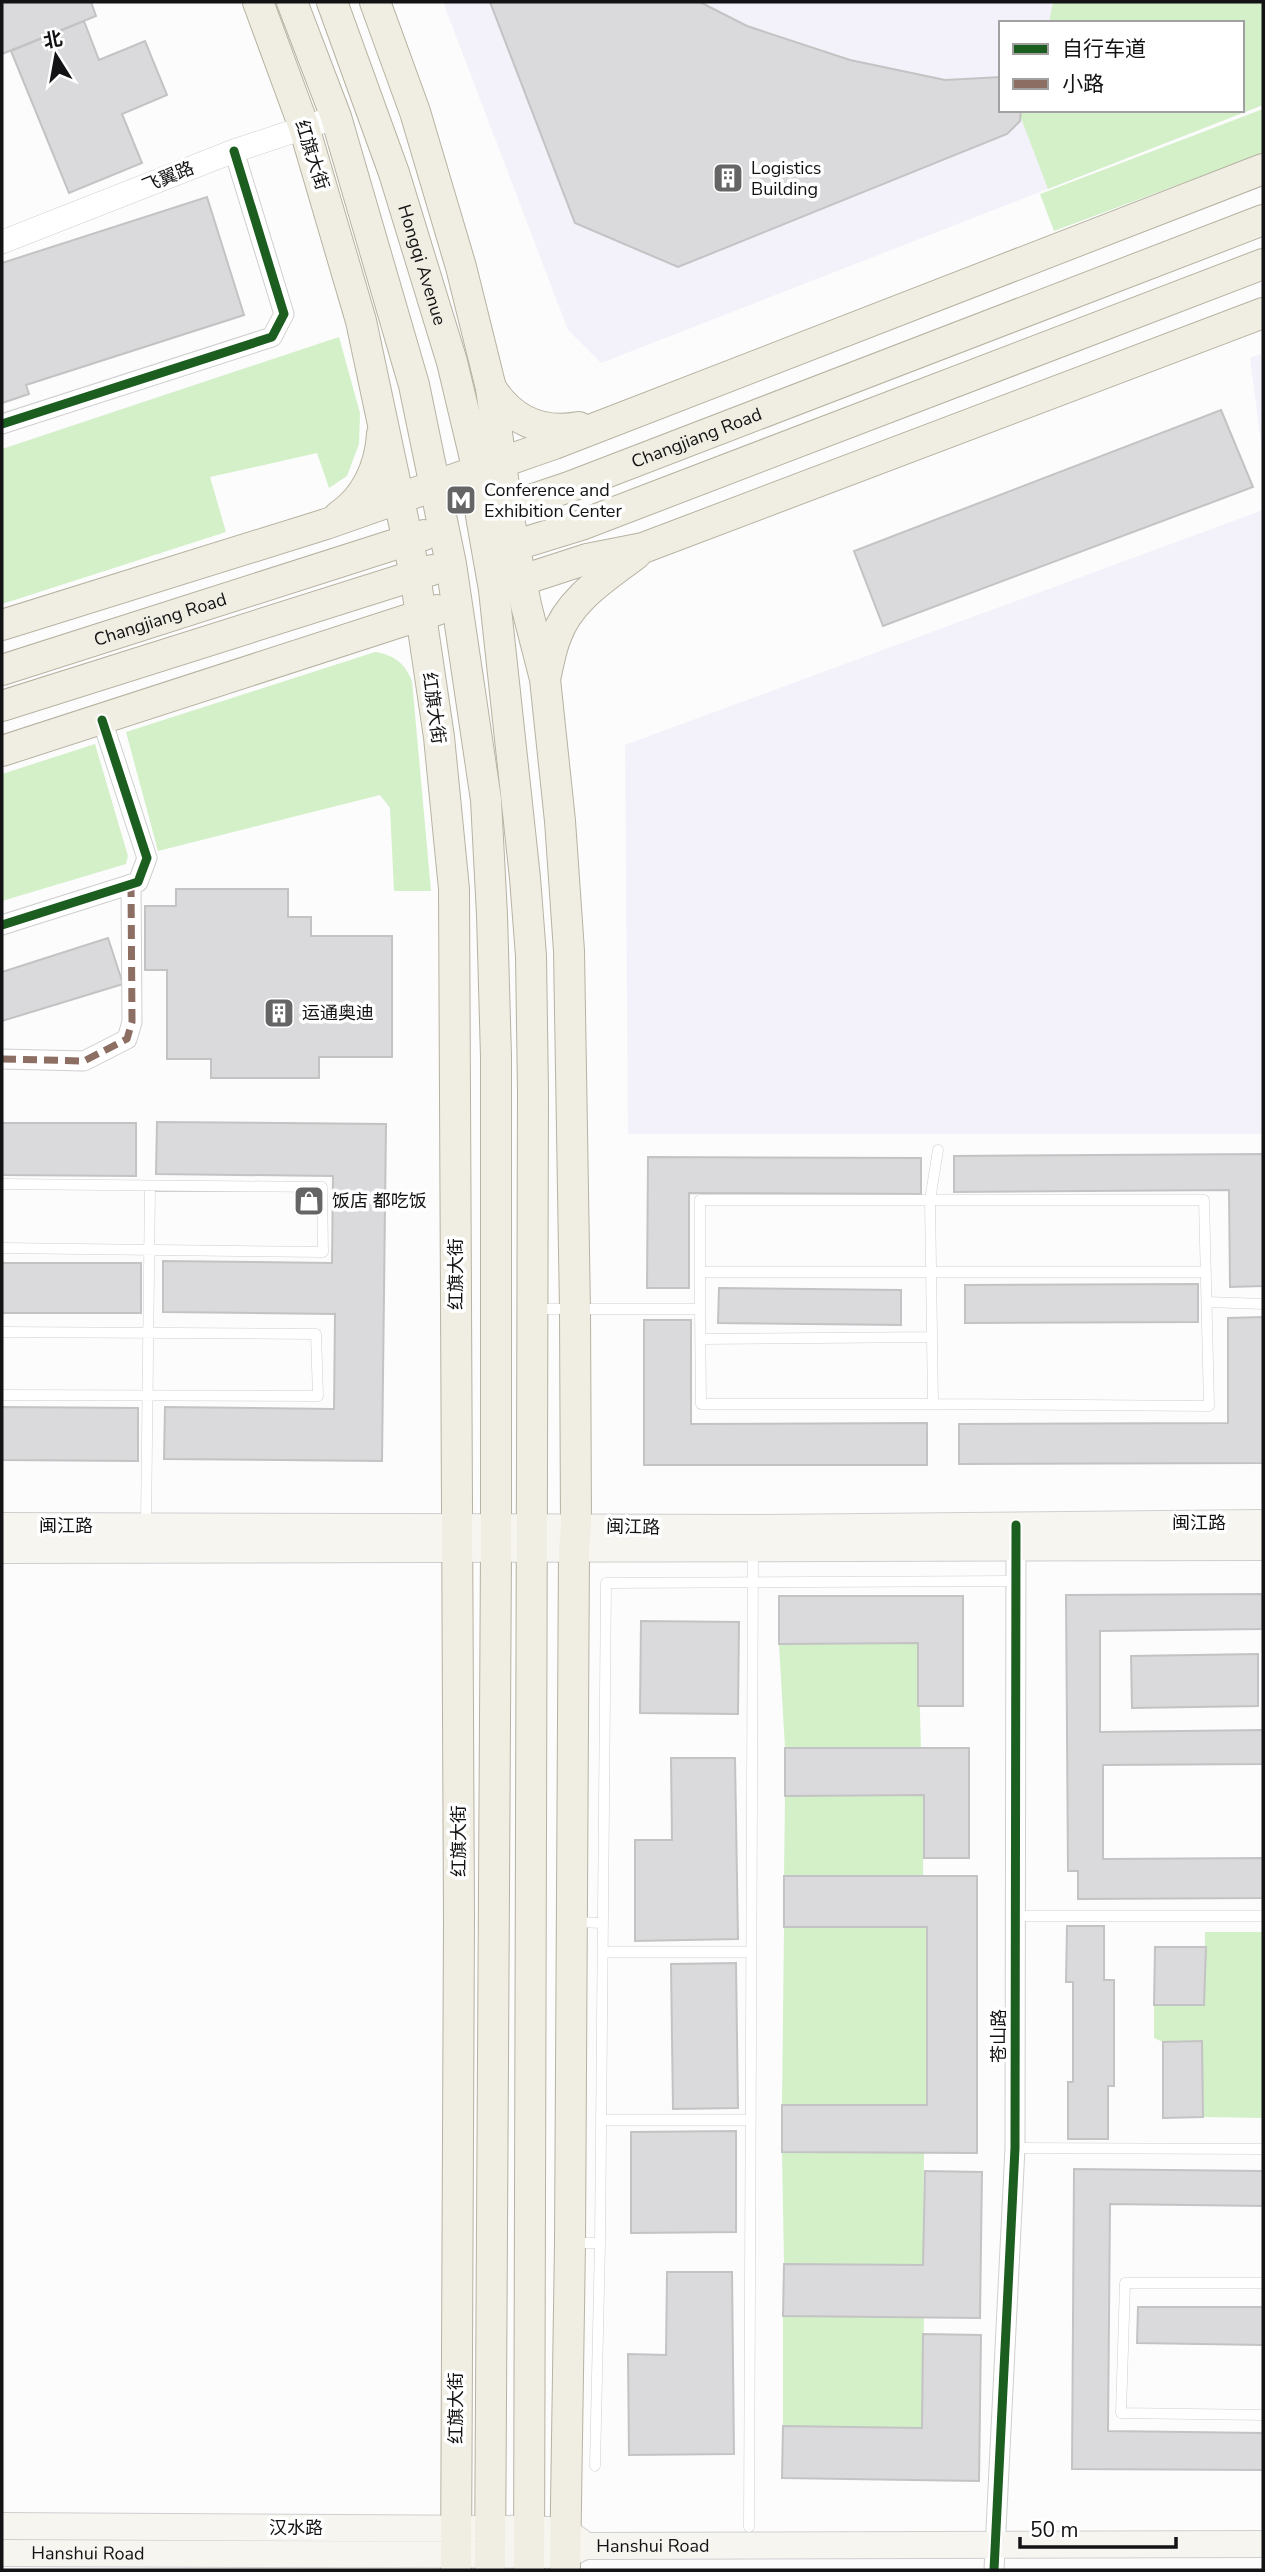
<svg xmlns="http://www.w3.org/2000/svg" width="1265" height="2572" font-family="'Nunito Sans','Noto Sans SC',sans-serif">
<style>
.built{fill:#f3f1f9;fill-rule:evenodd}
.green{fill:#d3f0c8}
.building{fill:#dad9db;stroke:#c3c3c4;stroke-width:2}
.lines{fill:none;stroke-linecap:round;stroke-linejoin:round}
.service-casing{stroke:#cfcfd0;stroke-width:11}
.minor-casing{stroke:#cfcfd0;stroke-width:21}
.tertiary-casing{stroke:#cfcfd0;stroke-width:24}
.secondary-casing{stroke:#cfcfd0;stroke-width:28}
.primary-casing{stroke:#b7b2a1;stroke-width:32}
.service{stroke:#fff;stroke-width:10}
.minor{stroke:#fff;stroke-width:19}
.tertiary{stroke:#fff;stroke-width:23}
.secondary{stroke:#f7f5f0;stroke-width:26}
.primary{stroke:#f0eee3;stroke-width:30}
.quiet{stroke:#8d6e63;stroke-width:7;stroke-dasharray:14 7;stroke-linecap:butt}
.cycleway-casing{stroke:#fff;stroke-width:13}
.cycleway{stroke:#1b5e20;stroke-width:9}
.labels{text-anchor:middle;stroke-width:7;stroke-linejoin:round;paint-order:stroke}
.street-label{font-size:18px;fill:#131315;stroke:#fff}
.poi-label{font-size:18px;fill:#131315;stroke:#fff;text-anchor:start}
</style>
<rect width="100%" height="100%" fill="#fcfcfd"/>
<path class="built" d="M443 2H1263V105L601 363 568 330ZM1001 23H1242V110H1001Z
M1263 353V459L1250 358Z
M1263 510V1134H628L625 745Z"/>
<path class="green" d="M1053 2H1263V105L1048 189 1018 110H1242V23H1049Z
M1263 109V153L1054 231 1040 194Z
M339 337 360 413 359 444 347 476 329 488 317 453 210 477 226 532 2 604V449Z
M375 652C394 655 405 663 412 681L431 891H394L390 808 380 795 158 851 126 732Z
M95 744 128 856 126 864 2 901V774Z
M918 1643 921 1748H785L779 1644Z
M924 1795 923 1876H784L785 1796Z
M784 1927H927V2105H782Z
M1205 1932H1263V2118L1203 2117 1202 2042H1163L1154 2038V2005H1204Z
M782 2152 924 2153 923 2265 784 2264Z
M783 2316 924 2317 922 2428 783 2426Z"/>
<path class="building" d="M2 2H91L96 16 2 54Z
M490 2H700L747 26 850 60 945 80 1001 77V110H1021L1020 121 1007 134 678 267 575 223Z
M84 21 99 60 145 41 167 95 122 114 142 163 69 193 11 51Z
M207 197 244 315 26 385 29 394 2 403V263Z
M1221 410 1253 487 883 626 854 551Z
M176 889H288V917H311V936H392V1057H319V1078H211V1059H167V970H145V906H176Z
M108 938 123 984 2 1021V972Z
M157 1122 386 1124 382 1461 164 1459 165 1407 334 1409 335 1314 163 1312V1261L332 1263 333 1176 156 1174Z
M2 1123H136V1176L2 1175Z
M1263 1154V1286L1230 1287 1229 1190 954 1192V1156Z
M648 1157 921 1158V1194L689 1193V1288H647Z
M2 1263H141V1313H2Z
M1198 1284V1322L965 1323V1285Z
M719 1288 901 1290V1325L718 1323Z
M1263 1317V1463L959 1464V1424L1228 1423V1318Z
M644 1320H691V1424L927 1423V1465H644Z
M2 1407 138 1408V1461L2 1460Z
M1262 1594V1629L1100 1631V1732L1263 1730V1764L1103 1765V1859L1263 1858V1898L1078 1899V1871H1068L1066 1595Z
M779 1596H963V1706H918V1643L779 1644Z
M641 1621 739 1622 738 1714 640 1713Z
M1258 1654V1706L1132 1708 1131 1656Z
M785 1748H969V1858H924V1795L785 1796Z
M671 1758H735L738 1939 635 1941V1840H672Z
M784 1876H977V2153L782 2152V2105H927V1927H784Z
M1067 1926H1104V1980H1114V2086H1108V2139H1068V2082H1073V1982H1066Z
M1155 1947H1206L1204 2005H1154Z
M736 1963 738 2108 673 2109 671 1964Z
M1202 2041 1203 2117 1163 2118V2042Z
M736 2131V2232L631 2233V2132Z
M1074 2169 1263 2171V2206L1110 2204 1108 2431 1263 2433V2470L1072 2469Z
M925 2171 982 2172 980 2318 783 2316 784 2264 923 2265Z
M667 2272H732L734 2454 629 2455 628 2354 666 2355Z
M1138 2307H1263V2345L1137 2343Z
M923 2334 981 2335 979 2481 782 2478 783 2426 922 2428Z"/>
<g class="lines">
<g class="service-casing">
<path id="service" d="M2 1184 322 1187 323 1252 2 1248
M700 1272H1206
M1207 1302 1263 1304
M537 1309H700V1200H930L938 1150
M700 1309 701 1404H933L930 1200H1204L1209 1406 933 1404
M2 1332 316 1334 318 1396 2 1395
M701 1339 932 1337
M146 1525 150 1186
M1015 1916H1263
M575 1922 603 1923
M603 1952H751
M601 2120H750
M1015 2148 1263 2149
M574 2243H600L595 2466
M600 2243 606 1583 1016 1581
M1263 2283H1125L1121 2413 1263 2415
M749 2527 753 1551"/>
</g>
<g class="minor-casing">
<path id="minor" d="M2 424 272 337 284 314 234 151
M2 925 138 882 147 858 102 720
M2 1059 84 1061 127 1039 132 1022 131 884
M994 2570 1015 2148 1016 1536"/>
</g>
<g class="tertiary-casing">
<path id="tertiary" d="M2 242 234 151 336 117"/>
</g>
<g class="secondary-casing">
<g id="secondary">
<path d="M2 1526 753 1528 1263 1523"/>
<path d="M2 1550 1263 1547"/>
<path d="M2 2526 530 2529 565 2531 581 2542"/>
<path id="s1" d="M2 2553 566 2555 585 2546 1263 2544"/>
</g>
</g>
<g class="primary-casing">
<g id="primary">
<path d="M258 2 304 127 361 321 415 575 439 737 454 889 459 1920 456 2570"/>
<path d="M292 2 336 117 414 385 451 564 486 800 492 915 496 1057V1549L490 2570"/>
<path id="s2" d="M332 2 394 173 452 362 478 471 481 516 494 590 525 878 531 956 533 1092 529 2570"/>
<path d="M375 2 415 112 461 267 491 388 507 508 526 605 545 679 560 821 569 951 575 1310 576 1526 574 1549 570 2243 565 2570"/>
<path d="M491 388C511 420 541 434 579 427"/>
<path id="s3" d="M488 514 569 487 1263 220"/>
<path d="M339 516C366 498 380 467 382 434"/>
<path d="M497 551 581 525 1263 264"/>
<path d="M504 586 587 559 643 548 1263 313"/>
<path d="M2 625 326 524 554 444 1263 169"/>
<path id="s4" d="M2 670 424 535"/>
<path d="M546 675C549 662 551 649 556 637 569 599 606 577 636 554"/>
<path d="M2 706 432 570"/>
<path d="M2 751 437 610"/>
</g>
</g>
<use href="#service" class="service"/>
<use href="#minor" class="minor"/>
<use href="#tertiary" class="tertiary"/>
<use href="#secondary" class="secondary"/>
<use href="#primary" class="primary"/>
<path class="quiet" d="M2 1059 84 1061 127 1039 132 1022 131 884"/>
<g class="cycleway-casing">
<path id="cycleway" d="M2 424 272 337 284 314 234 151
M2 925 138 882 147 858 102 720
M994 2570 1015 2148 1016 1525"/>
</g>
<use href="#cycleway" class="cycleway"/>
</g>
<defs>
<g id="building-square" transform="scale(1.575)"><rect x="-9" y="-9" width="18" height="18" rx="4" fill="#656566" stroke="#fff"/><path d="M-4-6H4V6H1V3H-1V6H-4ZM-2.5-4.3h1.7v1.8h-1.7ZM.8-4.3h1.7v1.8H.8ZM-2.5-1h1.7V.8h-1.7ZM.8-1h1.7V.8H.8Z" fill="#fff"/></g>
<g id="metro-square" transform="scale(1.575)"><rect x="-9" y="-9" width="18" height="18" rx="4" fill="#656566" stroke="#fff"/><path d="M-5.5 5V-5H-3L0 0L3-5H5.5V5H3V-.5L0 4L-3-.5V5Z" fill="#fff"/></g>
<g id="shop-square" transform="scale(1.575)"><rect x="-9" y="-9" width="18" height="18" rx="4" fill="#656566" stroke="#fff"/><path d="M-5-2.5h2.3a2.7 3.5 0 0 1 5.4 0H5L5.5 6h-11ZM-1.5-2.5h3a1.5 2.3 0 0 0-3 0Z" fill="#fff"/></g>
</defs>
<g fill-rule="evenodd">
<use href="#building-square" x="728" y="178"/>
<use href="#metro-square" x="461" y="500"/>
<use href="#building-square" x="279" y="1013"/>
<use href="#shop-square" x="309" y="1201"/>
</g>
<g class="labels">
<g class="street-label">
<text transform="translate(312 155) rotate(72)" y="6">红旗大街</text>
<text transform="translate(168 177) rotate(-22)" y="6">飞翼路</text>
<text dy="6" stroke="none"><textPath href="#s2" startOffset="278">Hongqi Avenue</textPath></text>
<text dy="6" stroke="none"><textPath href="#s3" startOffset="222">Changjiang Road</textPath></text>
<text dy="6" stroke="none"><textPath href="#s4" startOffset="166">Changjiang Road</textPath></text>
<text transform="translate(434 708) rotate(82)" y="6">红旗大街</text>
<text transform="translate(456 1274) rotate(-90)" y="6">红旗大街</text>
<text x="1199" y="1529">闽江路</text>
<text x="66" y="1532">闽江路</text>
<text transform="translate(633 1527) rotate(1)" y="6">闽江路</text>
<text transform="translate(459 1841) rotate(-90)" y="6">红旗大街</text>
<text transform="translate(999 2036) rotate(-90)" y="6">苍山路</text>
<text transform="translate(456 2408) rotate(-90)" y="6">红旗大街</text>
<text x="296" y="2534">汉水路</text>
<text dy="6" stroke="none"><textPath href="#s1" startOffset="653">Hanshui Road</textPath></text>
<text dy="6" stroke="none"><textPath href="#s1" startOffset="86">Hanshui Road</textPath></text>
</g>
<g class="poi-label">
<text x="751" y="174">Logistics<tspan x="751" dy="21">Building</tspan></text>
<text x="484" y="496">Conference and<tspan x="484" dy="21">Exhibition Center</tspan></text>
<text x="302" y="1019">运通奥迪</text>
<text x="332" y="1207">饭店 都吃饭</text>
</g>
</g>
<rect width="1265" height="2572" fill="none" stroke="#131315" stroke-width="7"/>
<rect x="999" y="21" width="245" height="91" fill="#ffffff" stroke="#a1a1a1" stroke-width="2"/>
<rect x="1013" y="44" width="35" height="10" fill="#1b5e20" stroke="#a1a1a1" stroke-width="2"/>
<text x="1062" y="56" font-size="21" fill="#131315">自行车道</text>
<rect x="1013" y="79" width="35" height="10" fill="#8d6e63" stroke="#a1a1a1" stroke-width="2"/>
<text x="1062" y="91" font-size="21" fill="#131315">小路</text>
<g transform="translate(56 56) rotate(349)" stroke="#ffffff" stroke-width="5" paint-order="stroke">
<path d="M0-5L12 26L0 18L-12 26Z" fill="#131315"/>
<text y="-10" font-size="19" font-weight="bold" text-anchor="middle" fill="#131315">北</text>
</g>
<path d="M1020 2537v10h156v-10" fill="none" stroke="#131315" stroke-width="3.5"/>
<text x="1030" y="2537" font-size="21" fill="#131315" stroke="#ffffff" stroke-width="5" paint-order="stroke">50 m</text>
</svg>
